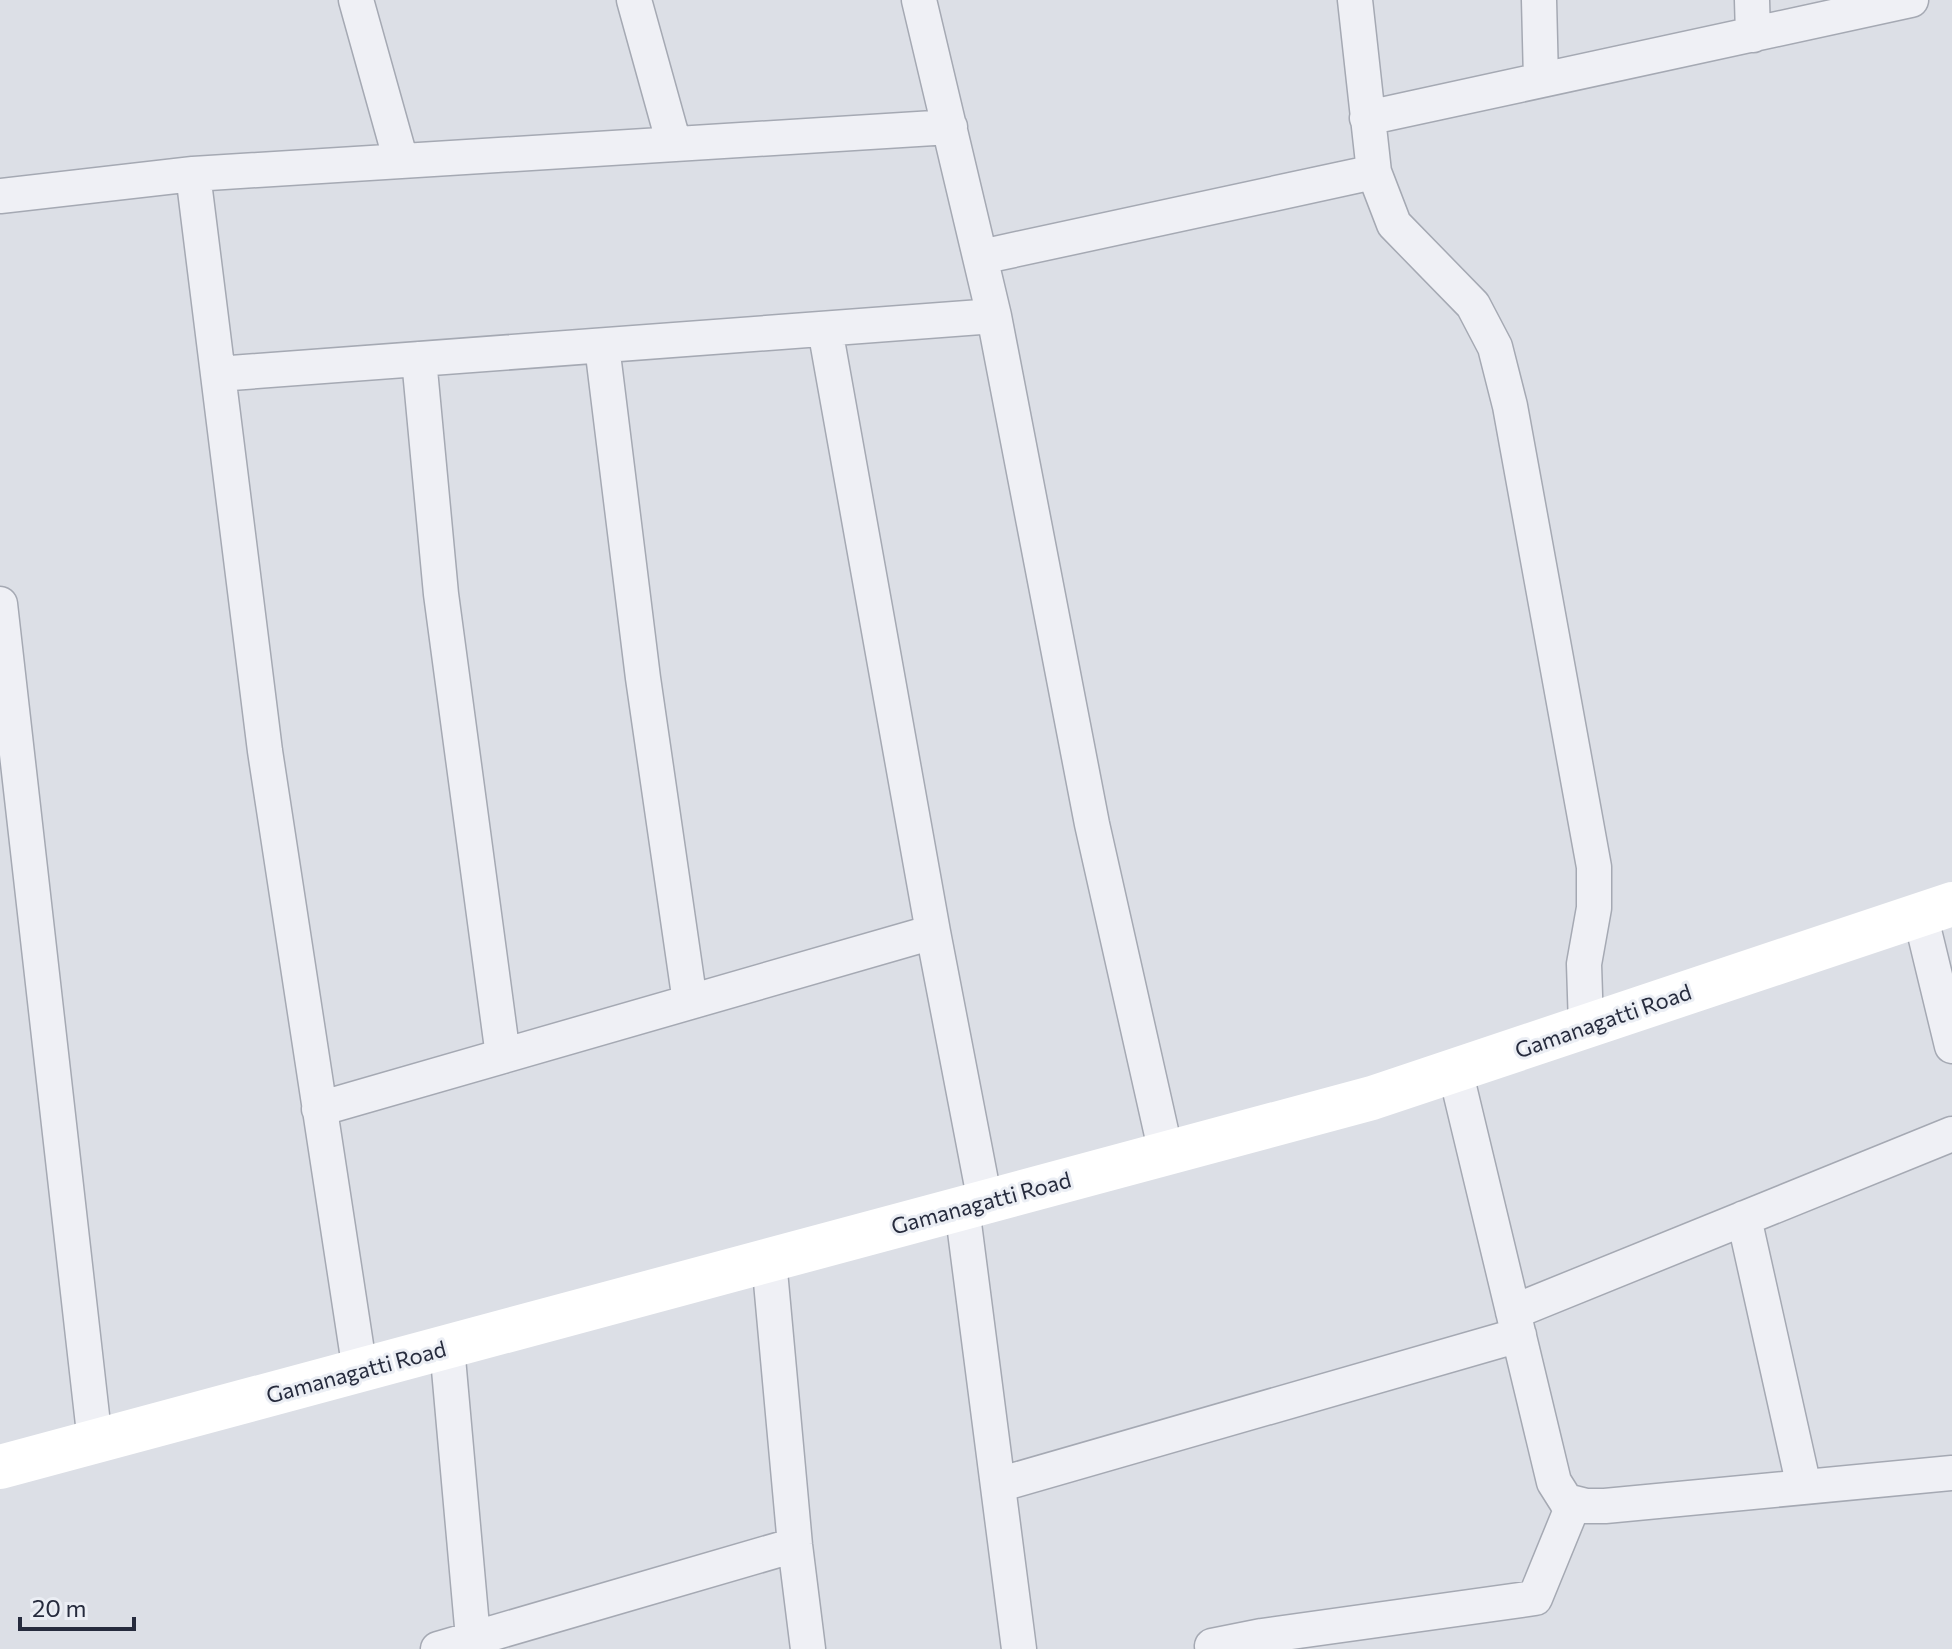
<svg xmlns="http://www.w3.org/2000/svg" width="1952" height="1649" font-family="Commissioner,sans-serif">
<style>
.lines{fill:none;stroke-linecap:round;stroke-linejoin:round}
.street-casing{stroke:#a5a9b3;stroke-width:37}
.street{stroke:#eff0f5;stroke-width:34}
.secondary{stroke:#fff;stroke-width:44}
.labels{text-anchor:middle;stroke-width:6;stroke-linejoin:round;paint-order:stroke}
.street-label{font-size:22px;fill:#262b3d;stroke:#ebeef4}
</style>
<rect width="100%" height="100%" fill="#dcdfe6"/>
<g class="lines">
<g class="street-casing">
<path id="street" d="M356 0 401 161
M634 0 674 144
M919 0 994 316 1092 824 1166 1153
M1355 0 1374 172 1394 224 1473 305 1495 347 1510 406 1594 867V908L1584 964 1586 1026
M1539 0 1541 80
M1752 0 1753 35
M1367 118 1911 0
M193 174 265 751 360 1371
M0 196 193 174 950 127
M981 257 1374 172
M825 329 933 932 985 1202
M602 346 643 678 690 1002
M419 359 441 594 503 1056
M218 374 994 316
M0 604 95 1442
M1920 914 1952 1046
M1455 1070 1554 1482 1566 1501 1586 1506H1605L1952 1473
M319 1109 933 932
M962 1208 1019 1649
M1744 1218 1804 1487
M769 1260 795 1545 808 1649
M1513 1312 1952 1134
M447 1347 474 1649
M998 1485 1519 1335
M438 1649 795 1545
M1213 1649 1212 1646 1262 1636 1535 1598 1571 1510 1566 1501"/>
</g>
<use href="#street" class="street"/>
<path class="secondary" d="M0 1467 1372 1098 1952 904"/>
</g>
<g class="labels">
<g class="street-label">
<text transform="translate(1603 1021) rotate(-19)" y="8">Gamanagatti Road</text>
<text transform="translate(981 1203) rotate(-15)" y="8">Gamanagatti Road</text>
<text transform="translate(356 1372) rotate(-15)" y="8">Gamanagatti Road</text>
</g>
</g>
<path d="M20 1617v12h114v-12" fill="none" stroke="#262b3d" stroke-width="4"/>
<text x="32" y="1617" font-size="24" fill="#262b3d" stroke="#ebeef4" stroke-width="6" paint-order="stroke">20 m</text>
</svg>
